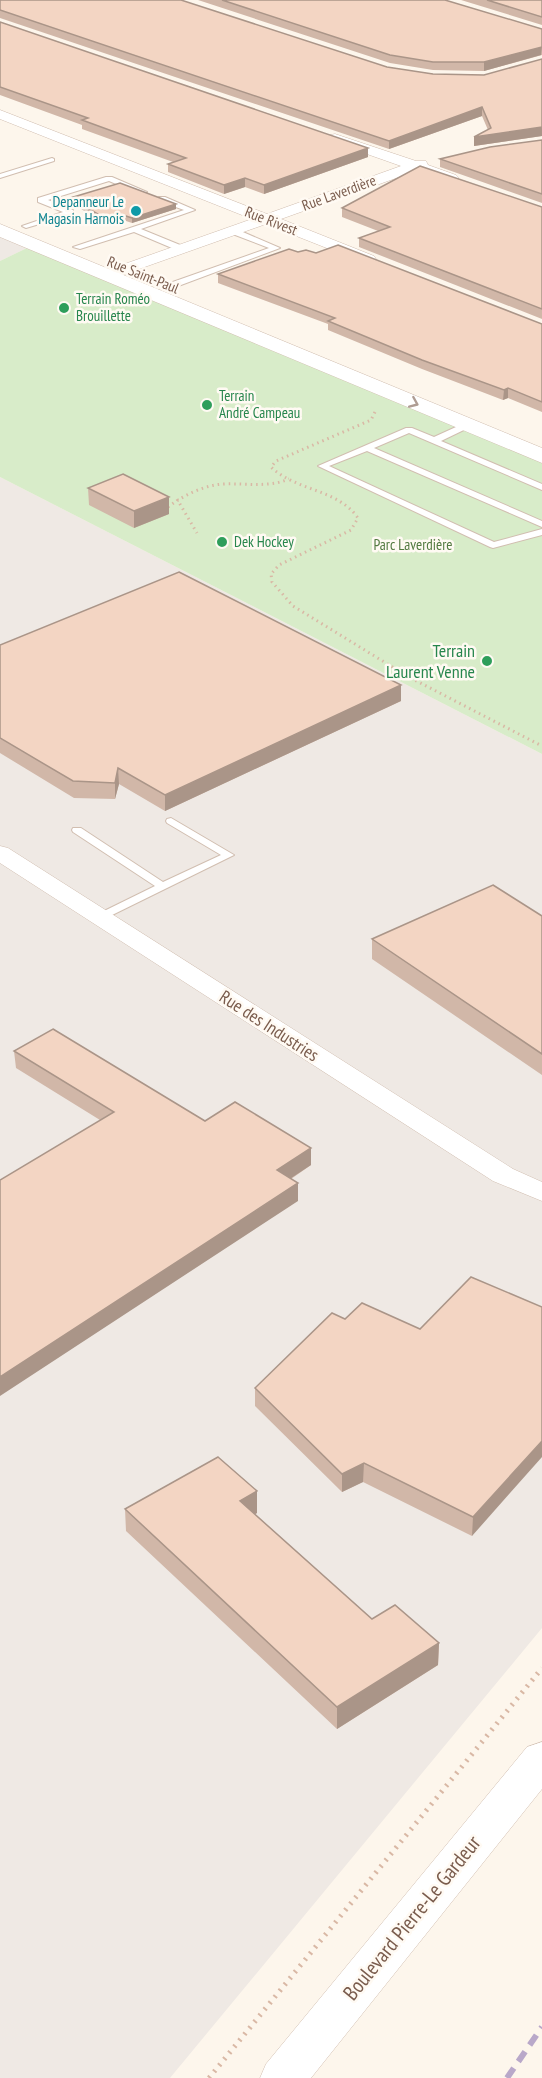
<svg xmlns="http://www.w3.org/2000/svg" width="542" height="2078" font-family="'PT Sans Narrow',sans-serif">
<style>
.industrial{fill:#efe9e4}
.green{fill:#d8ecc9}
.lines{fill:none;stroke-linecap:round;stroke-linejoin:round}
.service-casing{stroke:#d1beb0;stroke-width:2}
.minor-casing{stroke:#d1beb0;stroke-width:1}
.tertiary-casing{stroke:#d1beb0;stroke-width:1}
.path-far1{stroke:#d9b8a5;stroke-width:3;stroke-dasharray:1.5 4;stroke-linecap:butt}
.path{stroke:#d9b8a5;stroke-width:5;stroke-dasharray:2 6;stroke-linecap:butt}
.service{fill:#fff;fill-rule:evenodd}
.minor{fill:#fff;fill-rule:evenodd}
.tertiary{fill:#fff;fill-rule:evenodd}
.rail{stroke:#b9a8c9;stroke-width:6;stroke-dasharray:12 8;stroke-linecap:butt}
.wall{fill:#d1b7a8}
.shaded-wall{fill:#aa9588}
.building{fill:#f3d5c3;stroke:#aa9588;stroke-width:1.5}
.oneway{stroke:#af9d94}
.culture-dot{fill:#0f9aa8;stroke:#fffaf3;stroke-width:2}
.leisure-dot{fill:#2e9e5b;stroke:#fffaf3;stroke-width:2}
.labels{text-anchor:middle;stroke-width:5;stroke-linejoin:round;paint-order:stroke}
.far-street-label{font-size:15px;fill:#7a5c4d;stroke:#fffaf3}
.far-culture-label{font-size:15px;fill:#0d838f;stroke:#fffaf3;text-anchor:end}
.far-leisure-label{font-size:15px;fill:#27864d;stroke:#fffaf3;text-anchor:start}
.far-park-label{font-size:15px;fill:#537a41;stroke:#fffaf3}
.leisure-label{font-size:18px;fill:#27864d;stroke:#fffaf3;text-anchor:end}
.street-label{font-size:18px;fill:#7a5c4d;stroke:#fffaf3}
.near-street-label{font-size:21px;fill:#7a5c4d;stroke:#fffaf3}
</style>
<rect width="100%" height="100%" fill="#fdf6ec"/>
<path class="industrial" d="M0 234 31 246 0 261Z
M0 477 542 754V1628L170 2078H0Z"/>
<path class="green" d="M31 246 542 460V754L0 477V261Z"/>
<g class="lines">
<g class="service-casing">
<path id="service" d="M52 158 54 159V161L0 178V174Z
M106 177H112L147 192 140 194 109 181 48 200 73 210V214L26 228 22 226 63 212 38 202V198Z
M159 197H165L195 210 141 229 185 247V251H179L134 232 80 249 73 247 184 210 159 201Z
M230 229H236L280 248 173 288H167V284L269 248 230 233Z
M467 422 470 423V427L441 441 542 484V490L409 433 374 448 542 521V527L367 451 329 466 494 542 542 529V535L493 548 490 547 318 466 406 428H412L434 437Z
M171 818 234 855 104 919H96L94 917 96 915 155 886 73 832 72 830 73 828H81L163 882 221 855 167 823 166 821 167 819Z"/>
</g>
<g class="minor-casing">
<path id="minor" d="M0 110 267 214 401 166 330 141 328 138 330 135 335 134 416 161H426L428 165 456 175 459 178 451 183 416 171 281 219 374 256 376 259 374 262H362L266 224 108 280 102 278 100 275 102 272 252 219 0 119Z
M0 846 8 848 513 1169 542 1182V1201L493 1181 0 863Z"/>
</g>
<g class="tertiary-casing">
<path id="tertiary" d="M0 224 542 448V463L0 237Z
M542 1742V1789L311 2078H260L266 2064 527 1747Z"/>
</g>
<path class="path-far1" d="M375 412 371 420 276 461 271 467C296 491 338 489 358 518L351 530 279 565 271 574 272 582 293 606 407 676 542 746
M177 499 197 533
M168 507C184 495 204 485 224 484 247 483 267 488 289 479"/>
<path class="path" d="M209 2078 542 1668"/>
<use href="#service" class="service"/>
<use href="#minor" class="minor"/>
<use href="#tertiary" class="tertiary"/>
<path class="rail" d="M507 2078 542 2027"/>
</g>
<path class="wall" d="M0 0 387 67 433 74 484 75 542 59V136L474 146V137L488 130 482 116 389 149 0 18Z
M198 0H445L542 29V55L484 71 433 70 390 63Z
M461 0H542V25Z
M0 22 368 148V157L264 194 245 187 224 194 168 172V164L173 162 82 129V125L0 95Z
M542 140V203L440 167V159Z
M70 198 176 209 132 223 123 220 108 225 71 203Z
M542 207V319L359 247V238L378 231 342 217V208Z
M298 252 316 253 542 324V412L508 398 503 400 422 369 328 330V324L218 283V274Z
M88 488 169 514 134 528 89 505Z
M0 645 401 685V701L165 811 119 784 115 799 74 798 0 753Z
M542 916V1075L372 959V939Z
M14 1051 205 1121 311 1165 291 1179 298 1183V1201L100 1120 16 1068Z
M542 1307 472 1536 363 1482 342 1492 255 1406V1388L345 1319 420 1329Z
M257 1491V1513L255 1514 372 1619 439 1643 438 1665 337 1729 126 1531 125 1509Z"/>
<path class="shaded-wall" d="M542 47 541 55 484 71V62Z
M482 107V116L389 149V141Z
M542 127V136L474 146V137Z
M368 148V157L264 194V185Z
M245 178V187L224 194V185Z
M176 204V209L132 223V218Z
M123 215V220L108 225V220Z
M508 388V398L503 400 504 390Z
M169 497V514L134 528V511Z
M401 685V701L165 811V795Z
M118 768 119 784 115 799V783Z
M311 1148V1165L276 1188 277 1170Z
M298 1183V1201L0 1396V1377Z
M542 1441V1457L472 1536 473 1517Z
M364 1463 363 1482 342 1492V1474Z
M257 1491V1513L240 1523V1501Z
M439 1643 438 1665 337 1729V1707Z"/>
<path class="building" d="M0 0H181L387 67 433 74 484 75 542 59V127L474 137 491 128 482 107 389 141 0 10Z
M222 0H445L542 29V47L484 62H433L390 55Z
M487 0H542V17Z
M0 22 368 148 264 185 245 178 224 185 168 164 186 158 82 120 88 118 0 87Z
M542 140V194L440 159 490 147Z
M420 166 542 207V309L359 238 390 227 342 208Z
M120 183 176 204 132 218 123 215 108 220 70 198Z
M338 245 542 324V402L508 388 504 390 422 360 328 321 335 318 218 274 289 249 298 252 306 250 316 253Z
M123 474 169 497 134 511 88 488Z
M179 572 401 685 165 795 118 768 115 783 73 781 0 738V645Z
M493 885 542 916V1054L372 939Z
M53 1029 205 1121 235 1102 311 1148 277 1170 298 1183 0 1377V1180L114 1112 14 1051Z
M471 1277 542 1307V1441L473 1517 364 1463 342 1474 255 1388 332 1313 345 1319 362 1303 420 1329Z
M218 1457 257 1491 240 1501 372 1619 395 1605 439 1643 337 1707 125 1509Z"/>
<defs><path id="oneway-chevron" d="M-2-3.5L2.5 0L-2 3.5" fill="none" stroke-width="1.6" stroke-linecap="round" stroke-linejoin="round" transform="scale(1.5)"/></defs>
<use class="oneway" href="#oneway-chevron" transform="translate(414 403) rotate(23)"/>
<circle class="culture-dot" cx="136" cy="211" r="6"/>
<g class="leisure-dot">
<circle cx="64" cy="308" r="6"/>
<circle cx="207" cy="405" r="6"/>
<circle cx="222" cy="542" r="6"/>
<circle cx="487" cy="661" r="6"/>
</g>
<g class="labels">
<g class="far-street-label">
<text transform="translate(339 193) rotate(-20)" y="5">Rue Laverdière</text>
<text transform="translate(271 221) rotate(21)" y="5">Rue Rivest</text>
<text transform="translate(143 275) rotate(22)" y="5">Rue Saint-Paul</text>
</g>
<g class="far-culture-label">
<text x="124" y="207">Depanneur Le<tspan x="124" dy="17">Magasin Harnois</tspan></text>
</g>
<g class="far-leisure-label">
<text x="76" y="304">Terrain Roméo<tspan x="76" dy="17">Brouillette</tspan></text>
<text x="219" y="401">Terrain<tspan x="219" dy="17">André Campeau</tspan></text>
<text x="234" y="547">Dek Hockey</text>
</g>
<g class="far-park-label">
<text x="413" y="550">Parc Laverdière</text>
</g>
<g class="leisure-label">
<text x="475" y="657">Terrain<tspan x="475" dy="21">Laurent Venne</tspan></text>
</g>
<g class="street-label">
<text transform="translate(269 1026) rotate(33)" y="6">Rue des Industries</text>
</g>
<g class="near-street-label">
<text transform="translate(412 1918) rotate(-51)" y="7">Boulevard Pierre-Le Gardeur</text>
</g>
</g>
</svg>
